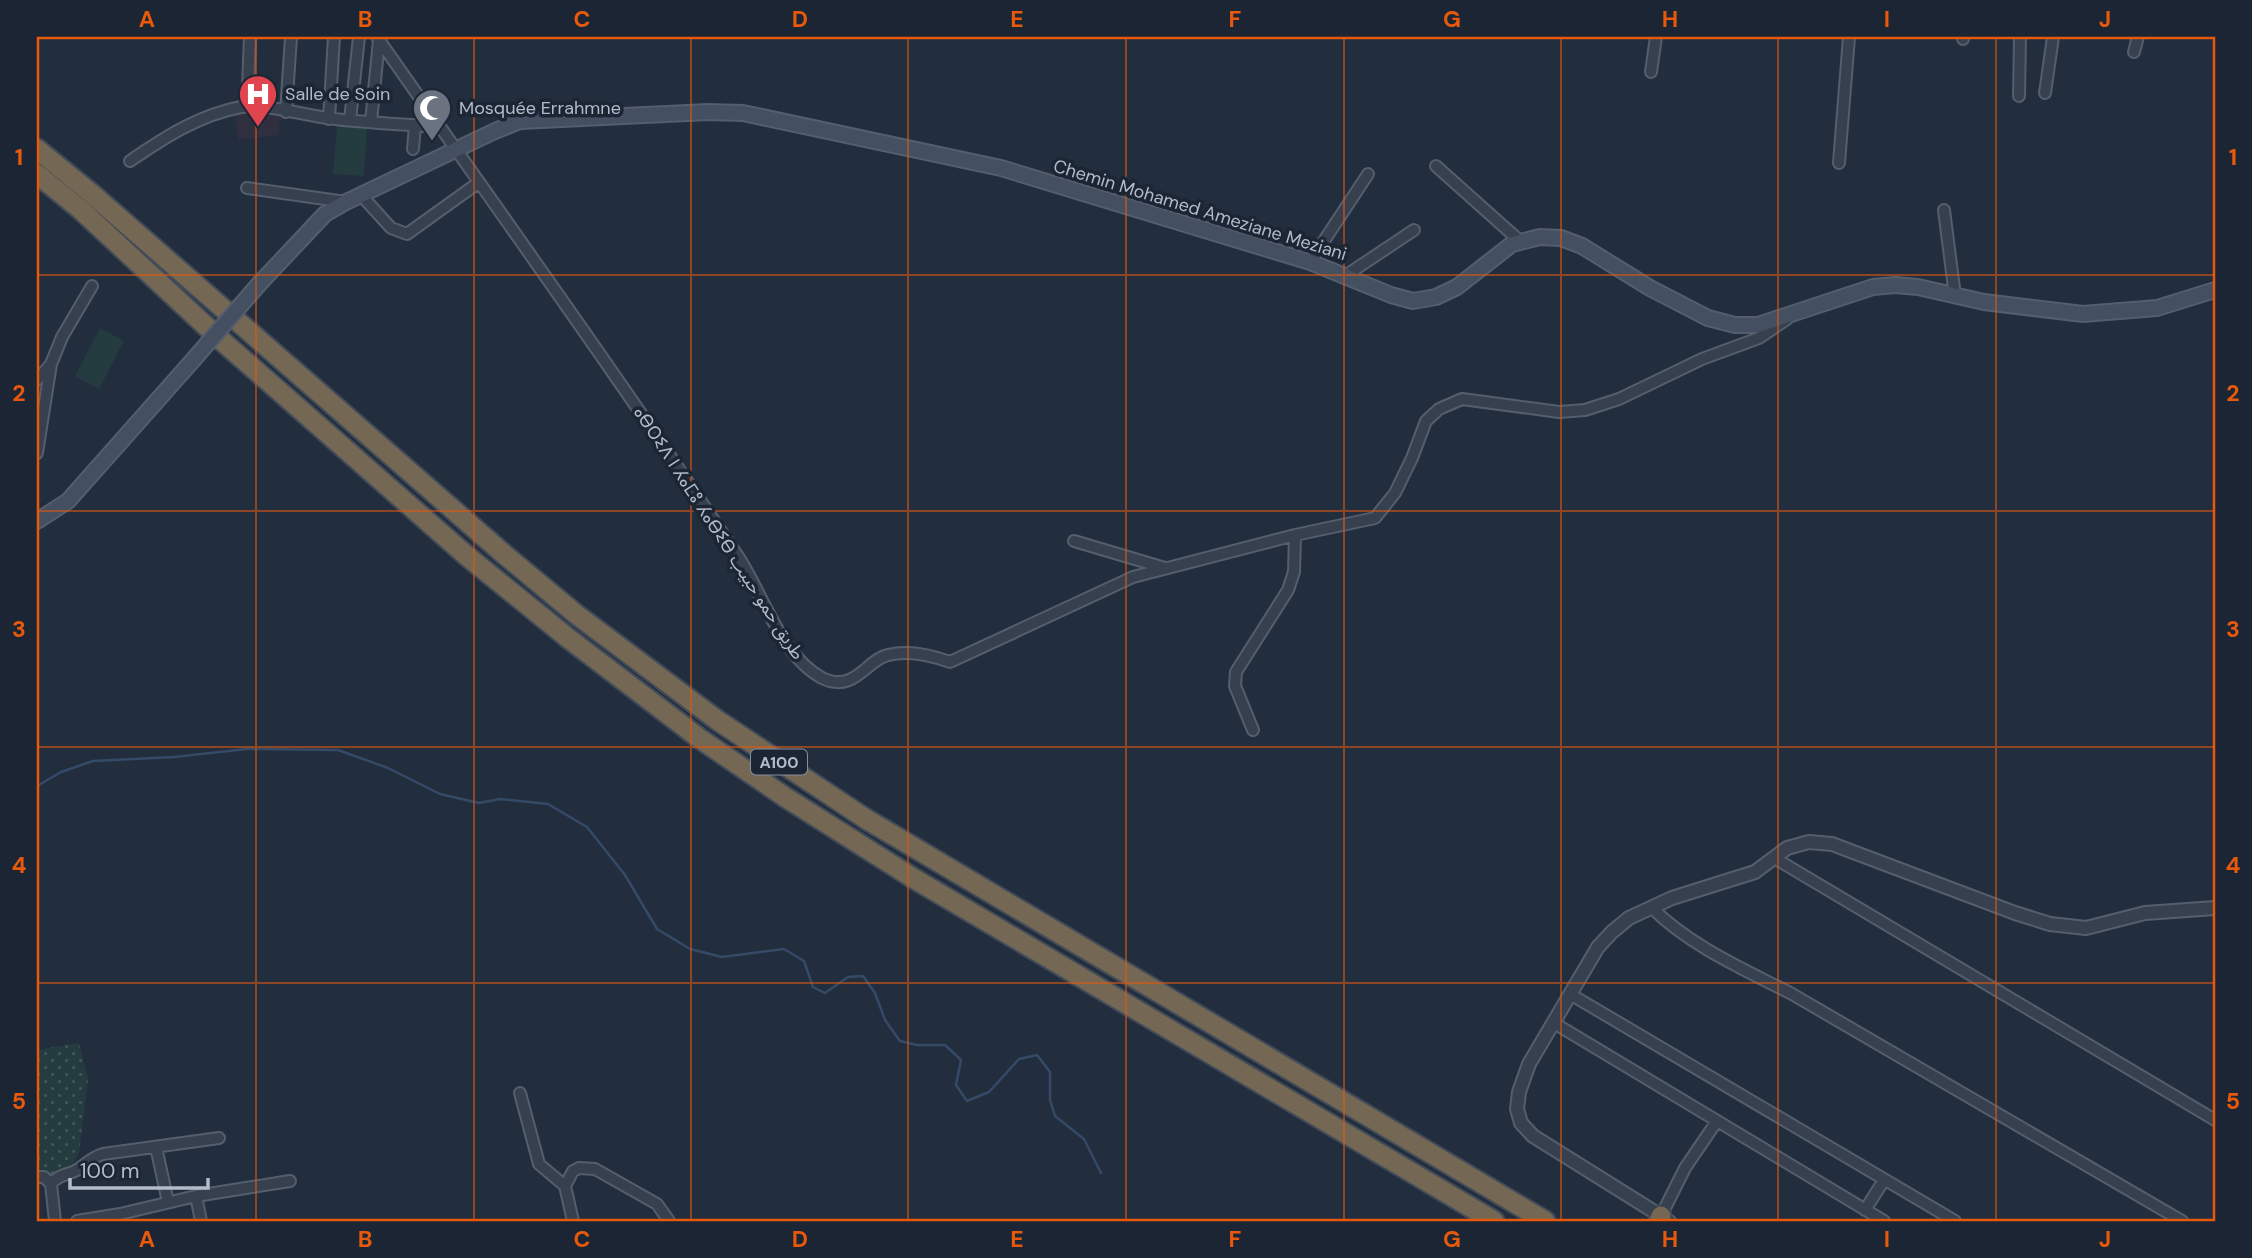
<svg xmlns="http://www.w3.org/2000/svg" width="2252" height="1258" font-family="'DM Sans','Noto Sans Arabic','Noto Sans Tifinagh',sans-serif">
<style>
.medical{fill:#302f3f}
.grass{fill:url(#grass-dots)}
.garden{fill:#243c3f}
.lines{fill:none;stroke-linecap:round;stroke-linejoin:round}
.stream{stroke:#354a66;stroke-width:2.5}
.minor-casing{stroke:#545e6c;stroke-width:14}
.tertiary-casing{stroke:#545e6c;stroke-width:16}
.secondary-casing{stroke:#545e6c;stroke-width:18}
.motorway-casing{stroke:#414b59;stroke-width:23}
.minor{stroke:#36404e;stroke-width:10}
.tertiary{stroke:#36404e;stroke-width:12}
.secondary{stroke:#444f61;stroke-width:14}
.motorway{stroke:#746753;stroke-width:19}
.secondary-bridge-casing{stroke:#545e6c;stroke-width:18;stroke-linecap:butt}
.secondary-bridge{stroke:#444f61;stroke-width:14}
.grid{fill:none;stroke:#e8590c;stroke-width:2;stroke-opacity:0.55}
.labels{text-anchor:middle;stroke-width:7;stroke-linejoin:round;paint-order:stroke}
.shield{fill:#1b2533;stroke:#858e9c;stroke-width:2}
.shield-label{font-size:16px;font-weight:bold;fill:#b2bbc9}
.poi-label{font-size:18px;fill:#b2bbc9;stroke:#1b2533;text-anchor:start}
.street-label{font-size:18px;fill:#b2bbc9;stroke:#1b2533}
.neatline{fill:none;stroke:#e8590c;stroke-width:2.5}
.grid-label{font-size:23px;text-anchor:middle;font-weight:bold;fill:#e8590c}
</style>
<defs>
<pattern id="grass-dots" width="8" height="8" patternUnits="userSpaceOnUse" patternTransform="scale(1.75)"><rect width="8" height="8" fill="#243c3f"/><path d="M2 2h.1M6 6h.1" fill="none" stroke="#415659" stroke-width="1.8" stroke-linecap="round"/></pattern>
</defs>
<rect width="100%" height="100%" fill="#222e3e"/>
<path class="medical" d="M264 109 285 115 284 120H280L278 135 239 140 234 113Z"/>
<path class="grass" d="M79 1043 88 1079 79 1153 72 1166 49 1175 39 1168 37 1170V1050Z"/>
<path class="garden" d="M337 126 367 129 364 176 333 174Z
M100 328 124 341 99 389 75 376Z"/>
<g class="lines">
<path class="stream" d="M37 786 61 772 93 761 174 757 247 749 338 750 388 768 440 794 479 803 500 799 548 804 587 827 625 875 657 929 690 949 722 957 784 949 804 961 813 987 825 993 848 977 863 976 875 993 885 1020 900 1041 917 1045H945L961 1060 956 1085 967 1101 989 1092 1019 1059 1037 1055 1050 1072V1100L1055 1116 1084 1139 1101 1173"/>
<g class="minor-casing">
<path id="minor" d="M250 37 248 86 264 106
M377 37C498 210 622 382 739 558 763 595 782 657 822 678 855 694 867 659 888 655 908 650 931 655 950 662L1133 577 1295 535 1375 518 1395 493 1412 458 1426 421 1439 409 1462 399 1559 412 1585 410 1619 399 1702 359 1759 338 1787 319
M1963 39V37
M2134 52 2138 37
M1651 72 1656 37
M2045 93 2053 37
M2019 96 2020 37
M286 112 291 37
M329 119 334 37
M350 120 359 37
M371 122 379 40
M413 149 415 125
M130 161C165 137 199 115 241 107 263 103 303 115 327 118 364 123 402 124 440 127
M1839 163 1849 37
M1436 166 1521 242
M247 188 346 202
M361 195 391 228 407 234 478 183
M1944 210 1955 296
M1310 262 1368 174
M1345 276 1414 230
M37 380 51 364
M37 453 51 364 62 337 92 286
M1074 541 1165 568
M1253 730 1235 686 1236 672 1288 590 1294 572 1295 535
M1776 859 2215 1120
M1651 907C1690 946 1743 969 1792 994L2182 1221
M1570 994 1955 1221
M1554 1023 1884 1221
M520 1093 539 1164 565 1186 573 1221
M156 1147 168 1202
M37 1177H44L51 1184
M565 1186 573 1171 579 1168 595 1169 657 1204 669 1221
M196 1196 201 1221
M1865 1210 1884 1180
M55 1221 51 1184C57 1175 68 1175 77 1170 86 1164 92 1157 103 1154L219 1138
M77 1221 120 1214 196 1196 290 1181
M1670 1221 1661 1216 1685 1168 1717 1121"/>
</g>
<g class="tertiary-casing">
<path id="tertiary" d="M1661 1216 1533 1136 1521 1123 1517 1109 1519 1092 1529 1064 1598 947 1612 932 1629 918 1672 898 1755 872 1787 848 1809 842 1832 844 2015 913 2050 924 2086 928 2145 913 2215 908"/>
</g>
<g class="secondary-casing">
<path id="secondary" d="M260 283 325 214 346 202 495 131 520 121 708 112 743 113 1001 168 1310 262 1391 295 1413 301 1436 297 1457 287 1512 244 1540 237 1561 238 1582 246 1650 288 1708 318 1735 325H1758L1873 287 1895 285 1918 287 1984 302 2083 314 2157 308 2215 290
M37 521 68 501 194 359"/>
</g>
<g class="motorway-casing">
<path id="motorway" d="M37 149 92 194 505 555 577 615 717 720 866 819 1545 1221
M37 174 80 209 221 340 467 556 568 638 699 738 785 797 913 878 1494 1221
M1659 1221 1661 1216"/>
</g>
<use href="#minor" class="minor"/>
<use href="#tertiary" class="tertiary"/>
<use href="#secondary" class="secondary"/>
<use href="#motorway" class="motorway"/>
<g class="secondary-bridge-casing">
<path id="secondary-bridge" d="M194 359 260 283"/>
</g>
<use href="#secondary-bridge" class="secondary-bridge"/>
</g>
<path class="grid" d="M256 37V1221M474 37V1221M691 37V1221M908 37V1221M1126 37V1221M1344 37V1221M1561 37V1221M1778 37V1221M1996 37V1221M37 275H2215M37 511H2215M37 747H2215M37 983H2215"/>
<defs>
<g id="hospital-pin" transform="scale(2.0125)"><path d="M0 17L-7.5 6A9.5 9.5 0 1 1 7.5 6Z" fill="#e0444e" stroke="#1b2533"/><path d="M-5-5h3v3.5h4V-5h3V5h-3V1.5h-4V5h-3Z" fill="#fff"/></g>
<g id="mosque-pin" transform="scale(2.0125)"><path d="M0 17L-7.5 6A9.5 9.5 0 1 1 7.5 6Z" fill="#6b7280" stroke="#1b2533"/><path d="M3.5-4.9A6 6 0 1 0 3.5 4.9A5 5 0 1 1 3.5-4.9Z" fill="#fff"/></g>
</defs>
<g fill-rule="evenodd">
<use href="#hospital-pin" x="258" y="94"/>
<use href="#mosque-pin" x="432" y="108"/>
</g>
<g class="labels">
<rect class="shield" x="751" y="749.5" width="56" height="25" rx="5"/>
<g class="shield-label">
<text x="779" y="768">A100</text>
</g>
<g class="poi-label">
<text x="285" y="100">Salle de Soin</text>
<text x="459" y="114">Mosquée Errahmne</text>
</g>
<g class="street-label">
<text transform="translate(1200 210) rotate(17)" y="6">Chemin Mohamed Ameziane Meziani</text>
<text transform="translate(719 533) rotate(57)" y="6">ⴰⴱⵔⵉⴷ ⵏ ⵃⴰⵎⵓ ⵃⴰⴱⵉⴱ طريق حمو حبيب</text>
</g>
</g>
<rect width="2252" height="1258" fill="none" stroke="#1b2533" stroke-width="77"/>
<path d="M70 1178v10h138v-10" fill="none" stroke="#b2bbc9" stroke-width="3.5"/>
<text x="80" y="1178" font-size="21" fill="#b2bbc9" stroke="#1b2533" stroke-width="5" paint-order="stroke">100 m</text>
<rect x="38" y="38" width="2176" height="1182" class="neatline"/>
<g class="grid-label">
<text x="147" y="27">A</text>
<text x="365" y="27">B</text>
<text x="582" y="27">C</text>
<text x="800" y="27">D</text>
<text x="1017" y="27">E</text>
<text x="1235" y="27">F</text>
<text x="1452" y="27">G</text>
<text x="1670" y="27">H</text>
<text x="1887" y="27">I</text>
<text x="2105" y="27">J</text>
<text x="19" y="165">1</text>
<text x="2233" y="165">1</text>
<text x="19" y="401">2</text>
<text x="2233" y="401">2</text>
<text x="19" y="637">3</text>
<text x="2233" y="637">3</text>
<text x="19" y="873">4</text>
<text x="2233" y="873">4</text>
<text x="19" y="1109">5</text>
<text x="2233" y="1109">5</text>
<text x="147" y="1247">A</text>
<text x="365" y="1247">B</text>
<text x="582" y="1247">C</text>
<text x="800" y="1247">D</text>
<text x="1017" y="1247">E</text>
<text x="1235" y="1247">F</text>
<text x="1452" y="1247">G</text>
<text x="1670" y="1247">H</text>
<text x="1887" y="1247">I</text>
<text x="2105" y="1247">J</text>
</g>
</svg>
